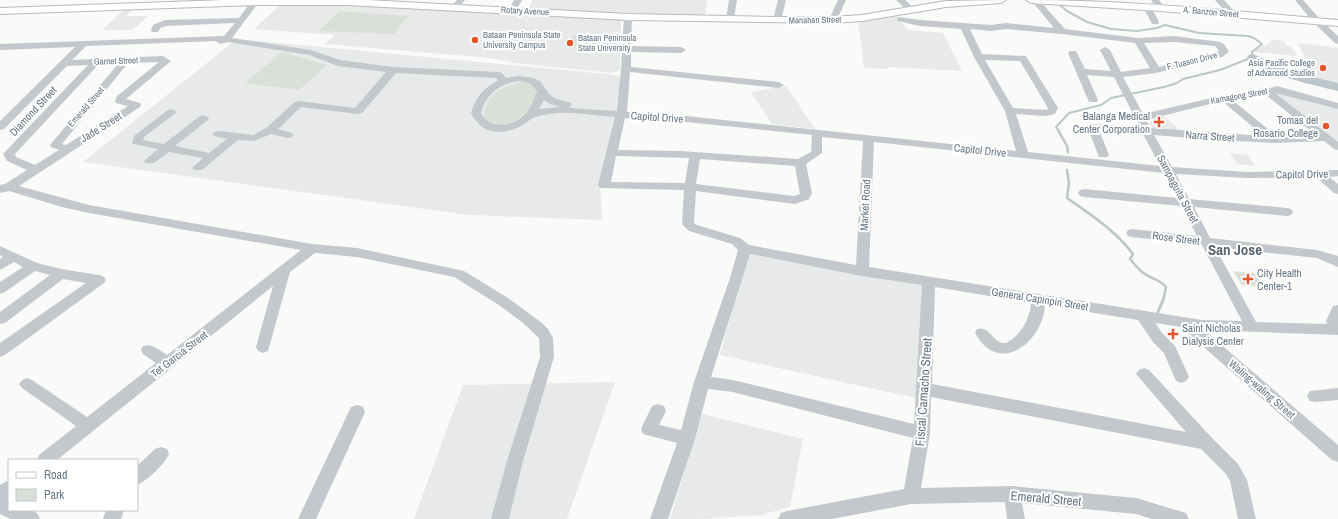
<svg xmlns="http://www.w3.org/2000/svg" width="1338" height="519" font-family="'Archivo Narrow',sans-serif">
<style>
.built{fill:#e8e9e9}
.green{fill:#dadfd7}
.lines{fill:none;stroke-linecap:round;stroke-linejoin:round}
.stream-far2{stroke:#bbc7cb;stroke-width:2}
.stream-far1{stroke:#bbc7cb;stroke-width:2.5}
.stream{stroke:#bbc7cb;stroke-width:3}
.river{fill:#bbc7cb;fill-rule:evenodd}
.major-casing{stroke:#b5babe;stroke-width:2}
.minor{fill:#c3c8cc;fill-rule:evenodd}
.major{fill:#fff;fill-rule:evenodd}
.poi-dot{fill:#e4572e;stroke:#fff;stroke-width:1.5}
.labels{text-anchor:middle;stroke-width:4;stroke-linejoin:round;paint-order:stroke}
.far-street-label{font-size:9px;fill:#657683;stroke:#fff}
.far-poi-label{font-size:9px;fill:#657683;stroke:#fff;text-anchor:start}
.street-label{font-size:11px;fill:#657683;stroke:#fff}
.poi-label{font-size:11px;fill:#657683;stroke:#fff;text-anchor:end}
.near-street-label{font-size:13px;fill:#657683;stroke:#fff}
.district-label{font-size:15px;font-weight:bold;fill:#57646e;stroke:#fff}
</style>
<rect width="100%" height="100%" fill="#fafaf8"/>
<path class="built" d="M533 0H707L705 16 527 9Z
M281 4H346L621 18 620 70 612 73 515 63 490 58 325 44 335 35 254 29Z
M133 9 126 16H148L133 30H102L124 10Z
M893 13 908 30 943 33 962 71 888 67V69L864 68 858 20Z
M237 39 616 75 620 76 621 79V101L600 182 602 220 469 215 83 162Z
M1270 39 1284 41 1286 45 1291 46 1297 56 1255 52 1256 49 1262 47V45L1266 46 1265 44H1270L1269 42H1272Z
M1297 43 1338 48V85L1308 75 1309 60 1305 57Z
M786 86 815 129 772 124 751 92Z
M1279 91 1338 108V145L1273 93Z
M1161 115 1174 124 1179 132 1153 129 1146 119Z
M1230 153 1248 155 1255 166 1237 164Z
M747 254 922 284 920 399 720 355Z
M615 382 567 519H414L463 385Z
M702 414 803 439 790 507 761 515 698 519H670Z"/>
<path class="green" d="M339 11 408 16 394 34 319 31Z
M573 35 605 36 601 48 568 46Z
M282 52 327 65 299 90 245 83Z
M523 82C559 87 514 133 493 125 490 125 487 121 485 120 481 96 504 85 523 82Z
M1233 271 1254 273 1263 287 1242 285Z"/>
<g class="lines">
<path class="stream-far2" d="M1054 0 1067 11 1087 22 1111 29 1137 31 1157 28 1165 25 1199 33 1248 36 1254 38 1262 44 1252 52 1253 57 1220 70 1183 79 1177 83 1164 87 1111 98 1101 105 1069 113 1056 127 1059 131"/>
<path class="stream-far1" d="M1058 130 1067 146 1068 152
M1067 170 1069 183 1067 198C1091 215 1115 230 1133 254L1130 259C1134 263 1137 268 1141 271 1148 278 1160 279 1166 287L1163 301"/>
<path class="stream" d="M1158 312 1163 300"/>
<path class="river" d="M1253 54 1296 73 1338 83V91C1317 86 1260 74 1247 57L1249 55Z"/>
<g class="major-casing">
<path id="major" d="M225 0H367L628 14 777 17H833L862 15 946 1 1006 0 1001 3 946 7 862 21 833 23 628 20 347 5H255L0 14V8Z
M1026 0C1130 0 1234 11 1338 20V26L1161 11 1031 3Z"/>
</g>
<path class="minor" d="M252 0H257L259 2 232 38 311 50 340 60 393 67 499 72 502 73 506 78 518 76 534 78 541 82 549 94 554 98 571 103 572 105 569 108 617 111 621 69 624 17 628 14 632 17 631 46 681 47 686 50 681 53 631 52V67L779 82 784 85 779 88 630 72 627 112 686 116 1016 151 1005 111 974 57 961 29 920 26 898 21 897 19 898 17 920 20 991 25 1006 23 1054 28 1031 0H1039L1065 29 1138 38 1174 36 1220 42 1224 44 1229 52 1222 57 1156 73 1123 77 1143 114 1224 95 1267 89 1277 86 1338 103V109L1275 93 1338 142V150L1334 149 1324 141 1275 143 1214 140 1154 135 1172 167 1247 172 1338 170V176L1329 177 1338 184V194L1334 193 1316 177 1247 178 1176 174 1189 199 1287 208 1291 209 1293 212 1291 215 1287 216 1194 207 1210 238 1317 250 1338 256V267L1317 258 1215 247 1256 322 1327 324 1326 321 1333 306 1338 305V335L1204 330 1338 445V462L1332 460 1181 327 1155 323 1163 334 1175 346 1189 377 1186 381 1181 383 1176 381 1164 353 1153 342 1138 320 1045 305C1043 342 999 377 975 333L977 329C991 325 992 344 1006 343 1021 335 1030 319 1031 303L935 287 932 384 1186 432 1136 374 1139 370 1144 368 1149 370 1212 438 1238 464 1247 480 1256 519H1238L1230 481 1226 474 1201 449 931 397 930 433 921 488 1012 486 1136 498 1186 513 1189 519H1152L1136 514 1022 503 1025 519H1007L1005 502 911 504 832 519H778L781 513 787 511 904 489 913 438 733 392 708 389 695 439 668 519H650L677 443 643 434 641 429 652 406 658 404 664 406 666 411 659 425 681 430 694 382 731 275 738 250 732 244 689 231 682 224 684 190 600 188 598 185 615 117C596 116 576 112 557 113 549 114 540 115 533 118 529 120 526 123 523 125 502 136 482 135 471 113 475 98 484 87 498 81L496 78 396 73 362 113 358 114 301 107 278 129 292 133 293 135 292 137 288 138 271 134 254 141 238 140 202 170H194L192 168 203 158 169 152 154 163H146L144 161 158 149 133 144 132 142 134 136 168 110 172 109 177 112 144 137 143 140 164 144 200 116 204 115 209 118 208 120 175 146 209 153 227 139 214 136 213 134 214 132 218 131 253 135 266 128 295 102 299 101 355 108 386 72 338 66 309 55 228 42 220 44 216 41 86 46 72 60 163 56 171 61 126 99 140 103 141 105 140 107 19 186 89 205 312 244 357 248 464 271 508 298 542 323 548 329 553 338 554 357 523 461 509 519H491L507 461 540 357 539 338 523 323 499 305 454 277 357 257 315 253 290 272 268 351 263 353 258 351 256 347 273 286 57 460H37L39 455 76 426 22 388 19 384 22 380 27 378 32 380 87 417 156 363 143 354 141 350 143 346C152 343 159 350 167 355L301 250 89 213 62 207 9 191 0 193V185L5 184 27 170 7 161 3 154 88 65 67 66 4 129 0 130V121L75 47 0 50V44L224 36 235 23 166 26 160 28 158 32H152L151 30 153 25 165 20 239 18ZM970 29 991 31 1006 29 1062 34 1135 43 1150 68 1121 72 1110 50 1105 47 1100 50 1111 71 1085 69 1076 51H1070L1068 53 1089 102H1097L1098 100 1087 75 1114 77 1140 127 1088 124 1087 126 1099 157H1107L1109 155 1099 130 1143 134 1160 166 1028 152 1016 114 1046 116 1055 114 1058 108 1026 56 982 54ZM1174 42 1215 46 1219 51 1159 67 1144 43ZM985 60 1020 61 1048 108 1047 110 1013 108ZM159 62 117 96 115 101 116 103 128 106 66 145 62 144 128 63ZM99 64H118L50 145 51 147 59 150 35 165 16 157 15 154ZM518 81C527 82 533 83 537 92 534 99 532 106 527 112 515 126 491 132 481 113 486 94 499 84 518 81ZM1266 95 1316 135 1278 137 1232 100ZM544 100 550 104 560 107 539 109ZM1222 101 1264 136 1151 128 1146 120ZM625 118 686 122 812 135 811 152 798 159 680 151 618 150ZM822 137 863 141 856 265 749 245 740 238 697 225 694 223 696 191 795 204 809 199 812 193 806 164 822 153ZM874 142 1164 173 1177 198 1084 189 1080 190 1078 193 1080 196 1084 197 1181 206 1197 236 1132 229 1128 230 1126 233 1128 236 1132 237 1202 245 1242 321 1202 320 869 267ZM616 156 689 158 685 183 611 182ZM700 159 795 166 800 194 794 196 696 184ZM750 254 862 276 922 285 914 424 733 380 711 377Z
M457 0H465L458 9H452L451 7Z
M514 0H522L515 12H509L508 10Z
M729 0H737L734 19 730 22 726 19Z
M778 0H786L781 20 777 23 773 20Z
M838 0H846L836 22H830L829 20Z
M896 0H905L915 9 914 11H908Z
M1151 0H1159L1165 8 1161 11 1158 10Z
M1215 0H1224L1234 11 1235 13 1234 15H1228Z
M1295 0H1303L1320 19 1338 36V44L1335 43 1314 23Z
M1147 4 1150 5 1159 22 1158 24H1152L1151 22 1143 7Z
M0 246 37 263 61 269 99 275 104 277 106 280 104 283 5 355 0 357V343L86 283 63 279 5 323 0 324V312L50 275 35 271 5 292 0 294V282L23 267 14 262 0 270V259L3 257 0 255Z
M1338 388V400L1315 402 1310 401 1307 396 1310 391Z
M357 405 363 407 365 412 316 519H298L351 407Z
M161 447 167 449 169 454C164 465 148 480 137 485V466L155 449Z
M9 480V498L7 500 9 501V510H30L37 513 40 519H11L0 514V485Z
M106 510H124L121 519H103Z"/>
<use href="#major" class="major"/>
</g>
<g class="poi-dot">
<circle cx="475" cy="40" r="4"/>
<circle cx="570" cy="43" r="4"/>
<circle cx="1323" cy="68" r="4"/>
<path d="M1157 116h4v4h4v4h-4v4h-4v-4h-4v-4h4z"/>
<circle cx="1326" cy="126" r="4"/>
<path d="M1246 273h4v4h4v4h-4v4h-4v-4h-4v-4h4z"/>
<path d="M1171 328h4v4h4v4h-4v4h-4v-4h-4v-4h4z"/>
</g>
<g class="labels">
<g class="far-street-label">
<text transform="translate(525 11) rotate(3)" y="3">Rotary Avenue</text>
<text transform="translate(1211 12) rotate(5)" y="3">A. Banzon Street</text>
<text transform="translate(815 20) rotate(-1)" y="3">Manahan Street</text>
<text transform="translate(116 61) rotate(-2)" y="3">Garnet Street</text>
<text transform="translate(1192 61) rotate(-14)" y="3">F. Tuason Drive</text>
<text transform="translate(1239 96) rotate(-10)" y="3">Kamagong Street</text>
<text transform="translate(86 107) rotate(-49)" y="3">Emerald Street</text>
</g>
<g class="far-poi-label">
<text x="483" y="38">Bataan Peninsula State<tspan x="483" dy="10">University Campus</tspan></text>
<text x="578" y="41">Bataan Peninsula<tspan x="578" dy="10">State University</tspan></text>
<text x="1315" y="66" text-anchor="end">Asia Pacific College<tspan x="1315" dy="10">of Advanced Studies</tspan></text>
</g>
<g class="street-label">
<text transform="translate(33 111) rotate(-47)" y="4">Diamond Street</text>
<text transform="translate(657 117) rotate(4)" y="4">Capitol Drive</text>
<text transform="translate(101 127) rotate(-32)" y="4">Jade Street</text>
<text transform="translate(1210 136) rotate(4)" y="4">Narra Street</text>
<text transform="translate(980 150) rotate(6)" y="4">Capitol Drive</text>
<text transform="translate(1302 174) rotate(-1)" y="4">Capitol Drive</text>
<text transform="translate(1178 189) rotate(62)" y="4">Sampaguita Street</text>
<text transform="translate(865 205) rotate(-87)" y="4">Market Road</text>
<text transform="translate(1176 238) rotate(7)" y="4">Rose Street</text>
<text transform="translate(1040 299) rotate(9)" y="4">General Capinpin Street</text>
<text transform="translate(179 354) rotate(-38)" y="4">Tet Garcia Street</text>
<text transform="translate(1262 389) rotate(41)" y="4">Waling-waling Street</text>
</g>
<g class="poi-label">
<text x="1150" y="120">Balanga Medical<tspan x="1150" dy="13">Center Corporation</tspan></text>
<text x="1318" y="124">Tomas del<tspan x="1318" dy="13">Rosario College</tspan></text>
<text x="1257" y="277" text-anchor="start">City Health<tspan x="1257" dy="13">Center-1</tspan></text>
<text x="1182" y="332" text-anchor="start">Saint Nicholas<tspan x="1182" dy="13">Dialysis Center</tspan></text>
</g>
<g class="near-street-label">
<text transform="translate(923 392) rotate(-86)" y="5">Fiscal Camacho Street</text>
<text transform="translate(1046 498) rotate(5)" y="5">Emerald Street</text>
</g>
<g class="district-label">
<text x="1235" y="255">San Jose</text>
</g>
</g>
<rect x="8" y="459" width="130" height="52" fill="#ffffff" stroke="#c1c8cd"/>
<rect x="16" y="472" width="20" height="6" fill="#ffffff" stroke="#c1c8cd"/>
<text x="44" y="479" font-size="12" fill="#657683">Road</text>
<rect x="16" y="489" width="20" height="12" fill="#dadfd7" stroke="#c1c8cd"/>
<text x="44" y="499" font-size="12" fill="#657683">Park</text>
</svg>
